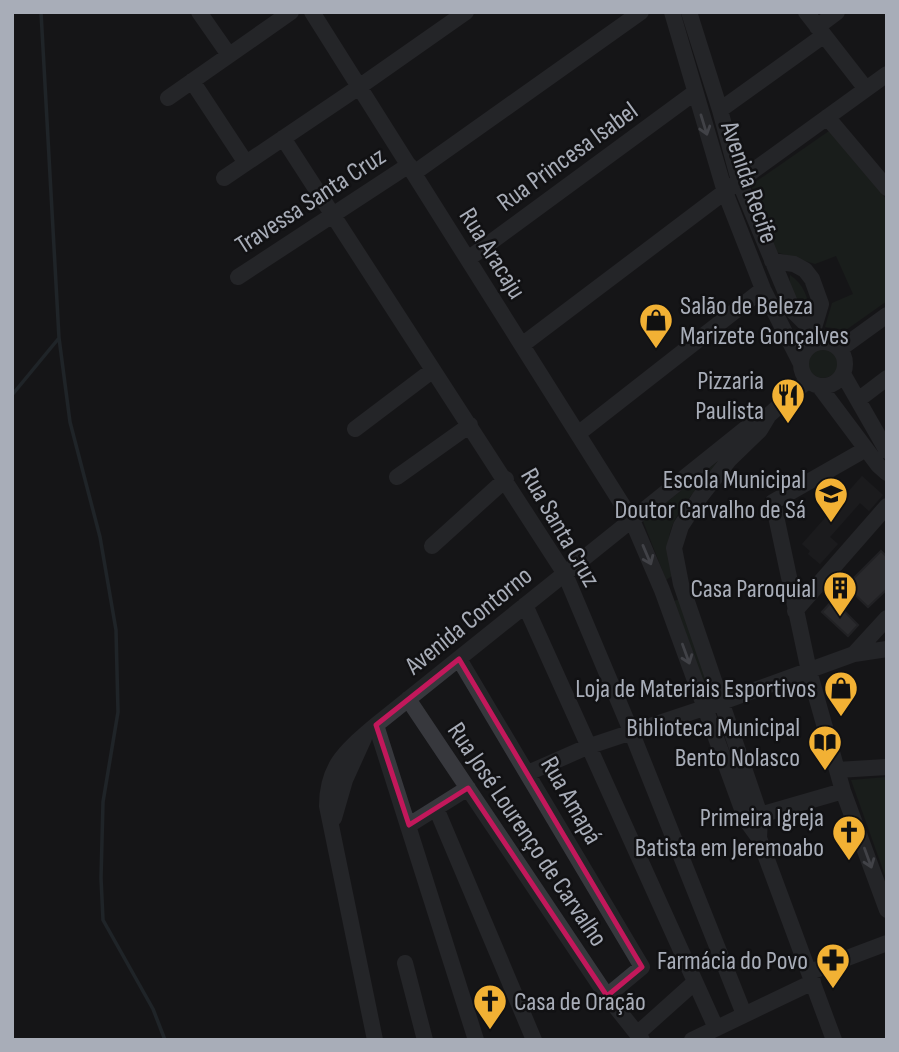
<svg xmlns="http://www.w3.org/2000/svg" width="899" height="1052" font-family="'Sofia Sans Condensed',sans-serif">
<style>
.built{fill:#222225}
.green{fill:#1e261f}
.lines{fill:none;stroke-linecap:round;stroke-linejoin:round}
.stream{stroke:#2c353c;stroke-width:3.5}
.building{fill:#404145;stroke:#303034;stroke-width:2}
.minor{stroke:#37383d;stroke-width:16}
.oneway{stroke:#757881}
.marked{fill:none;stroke:#c2185b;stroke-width:5;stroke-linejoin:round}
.labels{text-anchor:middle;stroke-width:5;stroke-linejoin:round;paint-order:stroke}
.street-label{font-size:26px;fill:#a8adb8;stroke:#111113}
.poi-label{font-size:26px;fill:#a8adb8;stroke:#111113;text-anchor:end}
</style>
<rect width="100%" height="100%" fill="#161618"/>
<path class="built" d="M862 476 883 495 869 511 860 503 830 537 838 544 820 564 808 554 810 551 802 544Z"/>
<path class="green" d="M829 131 887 200V301L846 330 825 327 832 303 853 294 836 256 815 264 776 252 751 185Z
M790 275C805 285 810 301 809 319 799 308 788 290 790 275Z
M808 363a15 15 0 1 1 30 0a15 15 0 1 1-30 0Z
M722 458C706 479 673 511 669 537 667 551 670 563 672 576L666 580 643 521Z
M680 599 716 699 710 701 674 601Z
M887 777V881L851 780Z"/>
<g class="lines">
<path class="stream" d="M41 12 59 338 70 422 100 537 116 630 118 712 103 802 101 878 103 920 153 1009 165 1040
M12 395 59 338"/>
</g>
<path class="building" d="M881 551 887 557V589L868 607 846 586Z
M833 600 858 625 848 636 822 612Z"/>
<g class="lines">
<path class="minor" d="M199 12 229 55
M312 12 632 520 662 590 746 820 759 838 834 1040
M672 12 725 192 763 289 800 362
M689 12 720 110 739 181 794 312 823 341
M806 12 866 89
M817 27 837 12
M192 81 246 163
M168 98 291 12
M720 110 823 36
M827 117 887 188
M283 138 565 574 631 731 744 1014
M414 173 641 12
M224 178 359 87 466 12
M468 259 694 93
M772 261 794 264 805 270 812 279 821 304 813 331
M238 277 409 165
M801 364a22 22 0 1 1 44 0a22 22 0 1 1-44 0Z
M522 345 739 181 887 74
M840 349 887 315
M843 374 887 451
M819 386 878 465 887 473
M858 400 887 378
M355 429 433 370
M579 433 763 289
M866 449 773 502 809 671 843 791 887 910
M397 477 470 425
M432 546 506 479
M525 605 716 1028
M795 611 887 506
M854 654 887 618
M459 659 642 967 607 996
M408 699 607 996 642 1040
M376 725 476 1040
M837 770 887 767
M528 773 587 747 722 702 854 654 887 649
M436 808 534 1040
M760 815 843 791
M334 818 345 780 364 738
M409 825 468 788
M759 838 760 815 681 584 674 548 681 526 700 497 729 460 760 430 769 415 807 381
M405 963 425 1040
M810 972 887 943
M637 1034 695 982
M375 1040 327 806C327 765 347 750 376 725L755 421 769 415
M692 1040 813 982"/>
</g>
<defs><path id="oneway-shaft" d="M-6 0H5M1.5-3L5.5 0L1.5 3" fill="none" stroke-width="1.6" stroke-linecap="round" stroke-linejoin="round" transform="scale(1.75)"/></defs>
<g class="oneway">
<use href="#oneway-shaft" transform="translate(704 125) rotate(73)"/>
<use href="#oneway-shaft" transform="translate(647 555) rotate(67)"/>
<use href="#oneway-shaft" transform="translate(686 654) rotate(70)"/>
<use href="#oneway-shaft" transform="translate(868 858) rotate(70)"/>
</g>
<path d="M0 0H899V1052H0ZM459 659 642 967 607 996 468 788 409 825 376 725Z" fill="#161618" fill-opacity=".55" fill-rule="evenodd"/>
<path class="marked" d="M459 659 642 967 607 996 468 788 409 825 376 725Z"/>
<defs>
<g id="shop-pin" transform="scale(1.75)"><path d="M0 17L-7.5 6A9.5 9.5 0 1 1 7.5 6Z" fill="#f2b134" stroke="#111113"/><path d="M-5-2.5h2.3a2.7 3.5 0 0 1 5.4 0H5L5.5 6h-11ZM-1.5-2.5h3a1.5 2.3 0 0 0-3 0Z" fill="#111"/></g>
<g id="restaurant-pin" transform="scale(1.75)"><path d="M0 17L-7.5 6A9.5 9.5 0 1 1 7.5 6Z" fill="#f2b134" stroke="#111113"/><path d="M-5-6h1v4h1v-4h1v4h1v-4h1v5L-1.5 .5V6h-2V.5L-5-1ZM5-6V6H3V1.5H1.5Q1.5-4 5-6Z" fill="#111"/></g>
<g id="school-pin" transform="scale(1.75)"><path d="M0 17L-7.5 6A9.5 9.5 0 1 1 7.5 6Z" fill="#f2b134" stroke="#111113"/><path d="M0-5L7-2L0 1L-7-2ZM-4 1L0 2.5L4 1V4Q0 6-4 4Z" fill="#111"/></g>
<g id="building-pin" transform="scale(1.75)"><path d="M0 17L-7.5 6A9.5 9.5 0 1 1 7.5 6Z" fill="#f2b134" stroke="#111113"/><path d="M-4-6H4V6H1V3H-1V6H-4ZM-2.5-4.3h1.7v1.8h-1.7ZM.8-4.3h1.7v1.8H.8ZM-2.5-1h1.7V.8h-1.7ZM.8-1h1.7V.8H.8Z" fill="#111"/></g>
<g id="library-pin" transform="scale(1.75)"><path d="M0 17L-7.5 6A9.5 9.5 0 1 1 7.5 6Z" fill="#f2b134" stroke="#111113"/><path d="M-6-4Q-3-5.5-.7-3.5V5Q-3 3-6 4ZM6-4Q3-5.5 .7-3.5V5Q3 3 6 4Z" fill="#111"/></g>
<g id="church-pin" transform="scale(1.75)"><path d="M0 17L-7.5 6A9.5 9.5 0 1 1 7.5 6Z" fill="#f2b134" stroke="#111113"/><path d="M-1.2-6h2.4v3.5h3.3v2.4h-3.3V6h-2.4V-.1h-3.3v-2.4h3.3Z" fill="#111"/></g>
<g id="pharmacy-pin" transform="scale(1.75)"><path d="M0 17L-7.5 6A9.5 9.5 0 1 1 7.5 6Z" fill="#f2b134" stroke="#111113"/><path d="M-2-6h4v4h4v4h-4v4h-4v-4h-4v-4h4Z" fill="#111"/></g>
</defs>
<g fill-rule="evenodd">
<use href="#shop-pin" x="656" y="320"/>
<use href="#restaurant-pin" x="788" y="395"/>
<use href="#school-pin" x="831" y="494"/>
<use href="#building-pin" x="840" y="588"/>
<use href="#shop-pin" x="841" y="688"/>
<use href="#library-pin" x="825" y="742"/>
<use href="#church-pin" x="849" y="832"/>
<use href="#pharmacy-pin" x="833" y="960"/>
<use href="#church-pin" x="490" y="1001"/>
</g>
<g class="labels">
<g class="street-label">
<text transform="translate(567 156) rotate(-36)" y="9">Rua Princesa Isabel</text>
<text transform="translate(750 182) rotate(71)" y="9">Avenida Recife</text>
<text transform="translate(310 200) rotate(-33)" y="9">Travessa Santa Cruz</text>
<text transform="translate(493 253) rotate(58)" y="9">Rua Aracaju</text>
<text transform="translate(561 527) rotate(60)" y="9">Rua Santa Cruz</text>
<text transform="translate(468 620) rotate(-39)" y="9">Avenida Contorno</text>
<text transform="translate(572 800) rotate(60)" y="9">Rua Amapá</text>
<text transform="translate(528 834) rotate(56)" y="9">Rua José Lourenço de Carvalho</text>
</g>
<g class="poi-label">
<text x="680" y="314" text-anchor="start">Salão de Beleza<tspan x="680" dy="30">Marizete Gonçalves</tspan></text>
<text x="764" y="389">Pizzaria<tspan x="764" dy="30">Paulista</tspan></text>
<text x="806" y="488">Escola Municipal<tspan x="806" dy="30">Doutor Carvalho de Sá</tspan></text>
<text x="816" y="597">Casa Paroquial</text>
<text x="816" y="697">Loja de Materiais Esportivos</text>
<text x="800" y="736">Biblioteca Municipal<tspan x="800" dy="30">Bento Nolasco</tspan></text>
<text x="824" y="826">Primeira Igreja<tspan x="824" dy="30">Batista em Jeremoabo</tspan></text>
<text x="808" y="969">Farmácia do Povo</text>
<text x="514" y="1010" text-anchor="start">Casa de Oração</text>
</g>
</g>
<rect width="899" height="1052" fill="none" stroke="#a8adb8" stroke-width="28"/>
</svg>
